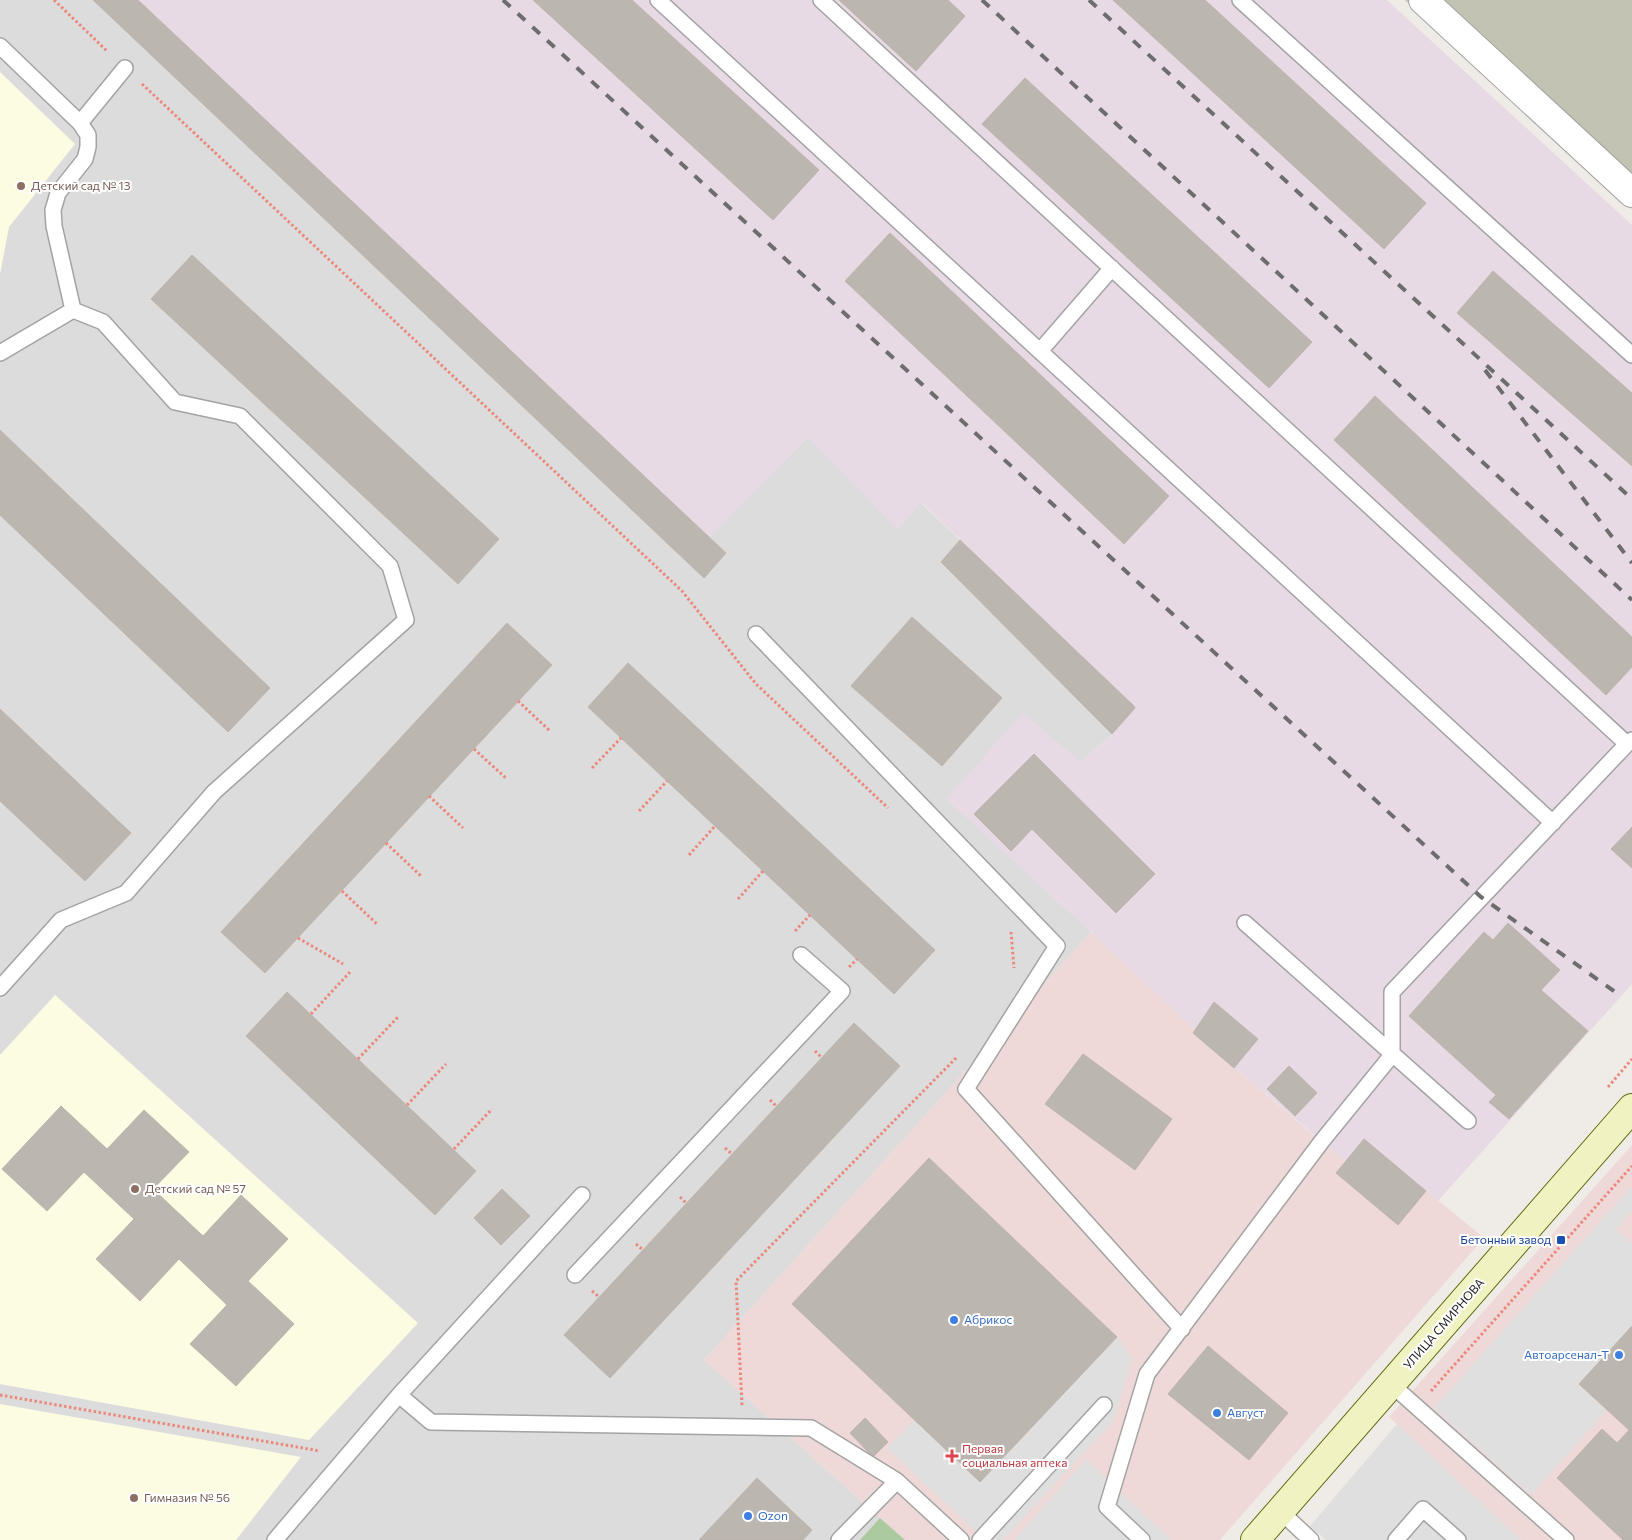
<svg xmlns="http://www.w3.org/2000/svg" width="1632" height="1540" font-family="Commissioner,sans-serif">
<style>
.residential{fill:#dddcdc}
.commercial{fill:#eed9d8}
.industrial{fill:#e7dae5}
.education{fill:#fcfce3}
.construction{fill:#c3c3b3}
.forest{fill:#accaa0}
.parking{fill:#dfdfdf}
.building{fill:#bcb6b0;stroke:#bfb4ab}
.lines{fill:none;stroke-linecap:round;stroke-linejoin:round}
.lane-casing{stroke:#a3a3a3;stroke-width:18}
.street-casing{stroke:#a3a3a3;stroke-width:30}
.secondary-casing{stroke:#626c11;stroke-width:30}
.path{stroke:#eb887c;stroke-width:3;stroke-dasharray:2.5 2.5;stroke-linecap:butt}
.lane{stroke:#fff;stroke-width:15}
.street{stroke:#fff;stroke-width:28}
.secondary{stroke:#f0f3c1;stroke-width:28}
.rail{stroke:#6d6d6d;stroke-width:4;stroke-dasharray:10 10;stroke-linecap:butt}
.education-dot{fill:#8d6e63;stroke:#fff;stroke-width:2}
.transit-dot{fill:#1a4fb4;stroke:#fff;stroke-width:2}
.shop-dot{fill:#3f7fe0;stroke:#fff;stroke-width:2}
.health-dot{fill:#e0444e;stroke:#fff;stroke-width:2}
.labels{text-anchor:middle;stroke-width:4;stroke-linejoin:round;paint-order:stroke}
.education-label{font-size:12px;fill:#785e54;stroke:#fff;text-anchor:start}
.transit-label{font-size:12px;fill:#164399;stroke:#fff;text-anchor:end}
.shop-label{font-size:12px;fill:#366cbe;stroke:#fff;text-anchor:start}
.street-label{font-size:12px;fill:#1f1f1f;stroke:#fff}
.health-label{font-size:12px;fill:#be3a42;stroke:#fff;text-anchor:start}
</style>
<rect width="100%" height="100%" fill="#efece7"/>
<path class="residential" d="M0 0H138L709 537 808 437 898 529 920 502 1134 706 1112 734 1081 762 947 799 1091 932 704 1360 905 1540H0Z"/>
<path class="commercial" d="M1091 932 1232 1065 1311 1133 1322 1141 1365 1140 1484 1238 1220 1540H905L704 1360Z
M1632 1145V1540H1521L1389 1417Z"/>
<path class="industrial" d="M138 0H1387L1632 225V984L1438 1201 1365 1140 1346 1162 1232 1065 1091 932 946 799 1023 713 1081 762 1112 734 1134 706 921 502 898 530 808 437 709 537Z"/>
<path class="education" d="M0 72 75 144 9 227 0 274Z
M55 995 418 1323 309 1440 0 1384V1055Z
M0 1404 301 1457 236 1540H0Z"/>
<path class="construction" d="M1405 0H1632V209Z"/>
<path class="forest" d="M880 1518 905 1540H860Z"/>
<path class="parking" d="M1632 1186V1211L1616 1229 1632 1244V1326L1579 1384 1607 1410 1531 1495 1434 1408Z
M1117 1337 1132 1358 1114 1420 1003 1540H985L887 1448 914 1420 980 1482Z
M1397 1424 1521 1540H1326L1310 1526Z
M1086 1459 1171 1540H1014Z"/>
<path class="building" d="M93 0H138L726 553 704 578Z
M533 0H632L819 170 773 220Z
M839 0H948L965 16 916 71Z
M1113 0H1205L1426 203 1384 249Z
M1025 78 1312 342 1269 388 982 124Z
M890 233 1169 496 1124 544 845 281Z
M192 255 499 539 458 584 151 299Z
M1493 271 1632 393V466L1457 313Z
M1375 396 1632 637V667L1606 695 1334 440Z
M0 430 270 688 228 732 0 515Z
M960 540 1134 706 1135 708 1112 734 941 562Z
M912 617 1002 698 942 766 851 686Z
M507 623 552 665 265 973 221 932Z
M628 663 935 950 894 994 588 707Z
M0 709 131 833 85 881 0 801Z
M1034 754 1155 874 1116 913 1032 829 1011 851 974 814Z
M1632 827V868L1611 849Z
M1508 923 1560 970 1541 990 1588 1031 1509 1119 1489 1102 1496 1095 1409 1016 1484 932 1493 940Z
M287 992 476 1171 435 1215 246 1036Z
M1214 1002 1258 1039 1234 1068 1193 1033Z
M854 1023 900 1066 610 1378 564 1335Z
M1083 1054 1172 1119 1135 1170 1045 1104Z
M1289 1066 1317 1093 1295 1116 1267 1089Z
M61 1106 107 1149 144 1110 189 1152 153 1189 203 1236 241 1195 288 1239 248 1281 294 1324 236 1386 190 1344 227 1305 179 1259 140 1301 96 1259 134 1219 84 1172 47 1211 2 1169Z
M1364 1139 1426 1191 1398 1225 1336 1173Z
M929 1158 1117 1337 980 1482 792 1304Z
M502 1189 530 1216 501 1245 474 1218Z
M1632 1326V1427L1629 1430 1579 1384Z
M1208 1346 1288 1413 1249 1460 1168 1394Z
M865 1418 888 1442 873 1457 850 1433Z
M1632 1427V1540H1623L1557 1478 1602 1429 1617 1443Z
M757 1478 812 1530 803 1540H699Z"/>
<g class="lines">
<g class="lane-casing">
<path id="lane" d="M658 0 1553 823
M821 0 1627 744 1632 740
M1240 0 1632 355
M0 46 80 123 88 135V147L85 159 58 193 53 210 54 226 73 310
M80 123 125 68
M1040 351 1112 268
M0 353 73 310 103 322 175 402 240 416 390 566 406 620 214 792 126 893 61 920 0 988
M756 634 1057 946 966 1089 1182 1329
M1245 923 1468 1121
M582 1195 399 1395 431 1422 811 1428 897 1481 961 1540
M575 1275 842 991 801 955
M1391 1384 1566 1540
M1280 1511 1311 1540
M275 1540 399 1395
M839 1540 897 1481
M980 1540 1104 1405
M1142 1540 1107 1507 1147 1374 1322 1141 1392 1055V992L1627 744
M1396 1540 1423 1509 1458 1540"/>
</g>
<g class="street-casing">
<path id="street" d="M1423 0 1632 193"/>
</g>
<g class="secondary-casing">
<path id="secondary" d="M1255 1540 1632 1108"/>
</g>
<path class="path" d="M54 0 108 52
M142 84 682 591 756 684 888 808
M518 701 550 731
M474 749 507 779
M592 768 621 738
M429 796 463 828
M639 811 667 781
M386 843 421 876
M689 855 715 826
M342 891 378 925
M738 899 763 871
M795 931 810 915
M1011 932 1014 968
M298 938 343 964
M849 967 857 959
M311 1014 350 972
M815 1051 822 1058
M358 1059 398 1017
M1608 1087 1632 1059
M770 1100 776 1106
M407 1105 446 1064
M725 1148 732 1154
M454 1149 492 1109
M680 1197 686 1203
M636 1244 643 1250
M592 1291 599 1297
M1431 1391 1632 1166
M0 1395 320 1451
M742 1405 736 1281 957 1057"/>
<use href="#lane" class="lane"/>
<use href="#street" class="street"/>
<use href="#secondary" class="secondary"/>
<path class="rail" d="M503 0 1481 897 1621 996
M982 0 1632 600
M1089 0 1632 499
M1485 370 1632 563"/>
</g>
<g class="education-dot">
<circle cx="21" cy="186" r="5"/>
<circle cx="135" cy="1189" r="5"/>
<circle cx="134" cy="1498" r="5"/>
</g>
<rect class="transit-dot" x="1556" y="1235" width="10" height="10" rx="2.5"/>
<g class="shop-dot">
<circle cx="954" cy="1320" r="5"/>
<circle cx="1619" cy="1355" r="5"/>
<circle cx="1217" cy="1413" r="5"/>
<circle cx="748" cy="1516" r="5"/>
</g>
<path class="health-dot" d="M949.5 1448.5h5v5h5v5h-5v5h-5v-5h-5v-5h5z"/>
<g class="labels">
<g class="education-label">
<text x="31" y="190">Детский сад № 13</text>
<text x="145" y="1193">Детский сад № 57</text>
<text x="144" y="1502">Гимназия № 56</text>
</g>
<g class="transit-label">
<text x="1551" y="1244">Бетонный завод</text>
</g>
<g class="shop-label">
<text x="964" y="1324">Абрикос</text>
<text x="1609" y="1359" text-anchor="end">Автоарсенал-Т</text>
<text x="1227" y="1417">Август</text>
<text x="758" y="1520">Ozon</text>
</g>
<g class="street-label">
<text transform="translate(1444 1324) rotate(-49)" y="4">УЛИЦА СМИРНОВА</text>
</g>
<g class="health-label">
<text x="962" y="1453">Первая<tspan x="962" dy="14">социальная аптека</tspan></text>
</g>
</g>
</svg>
